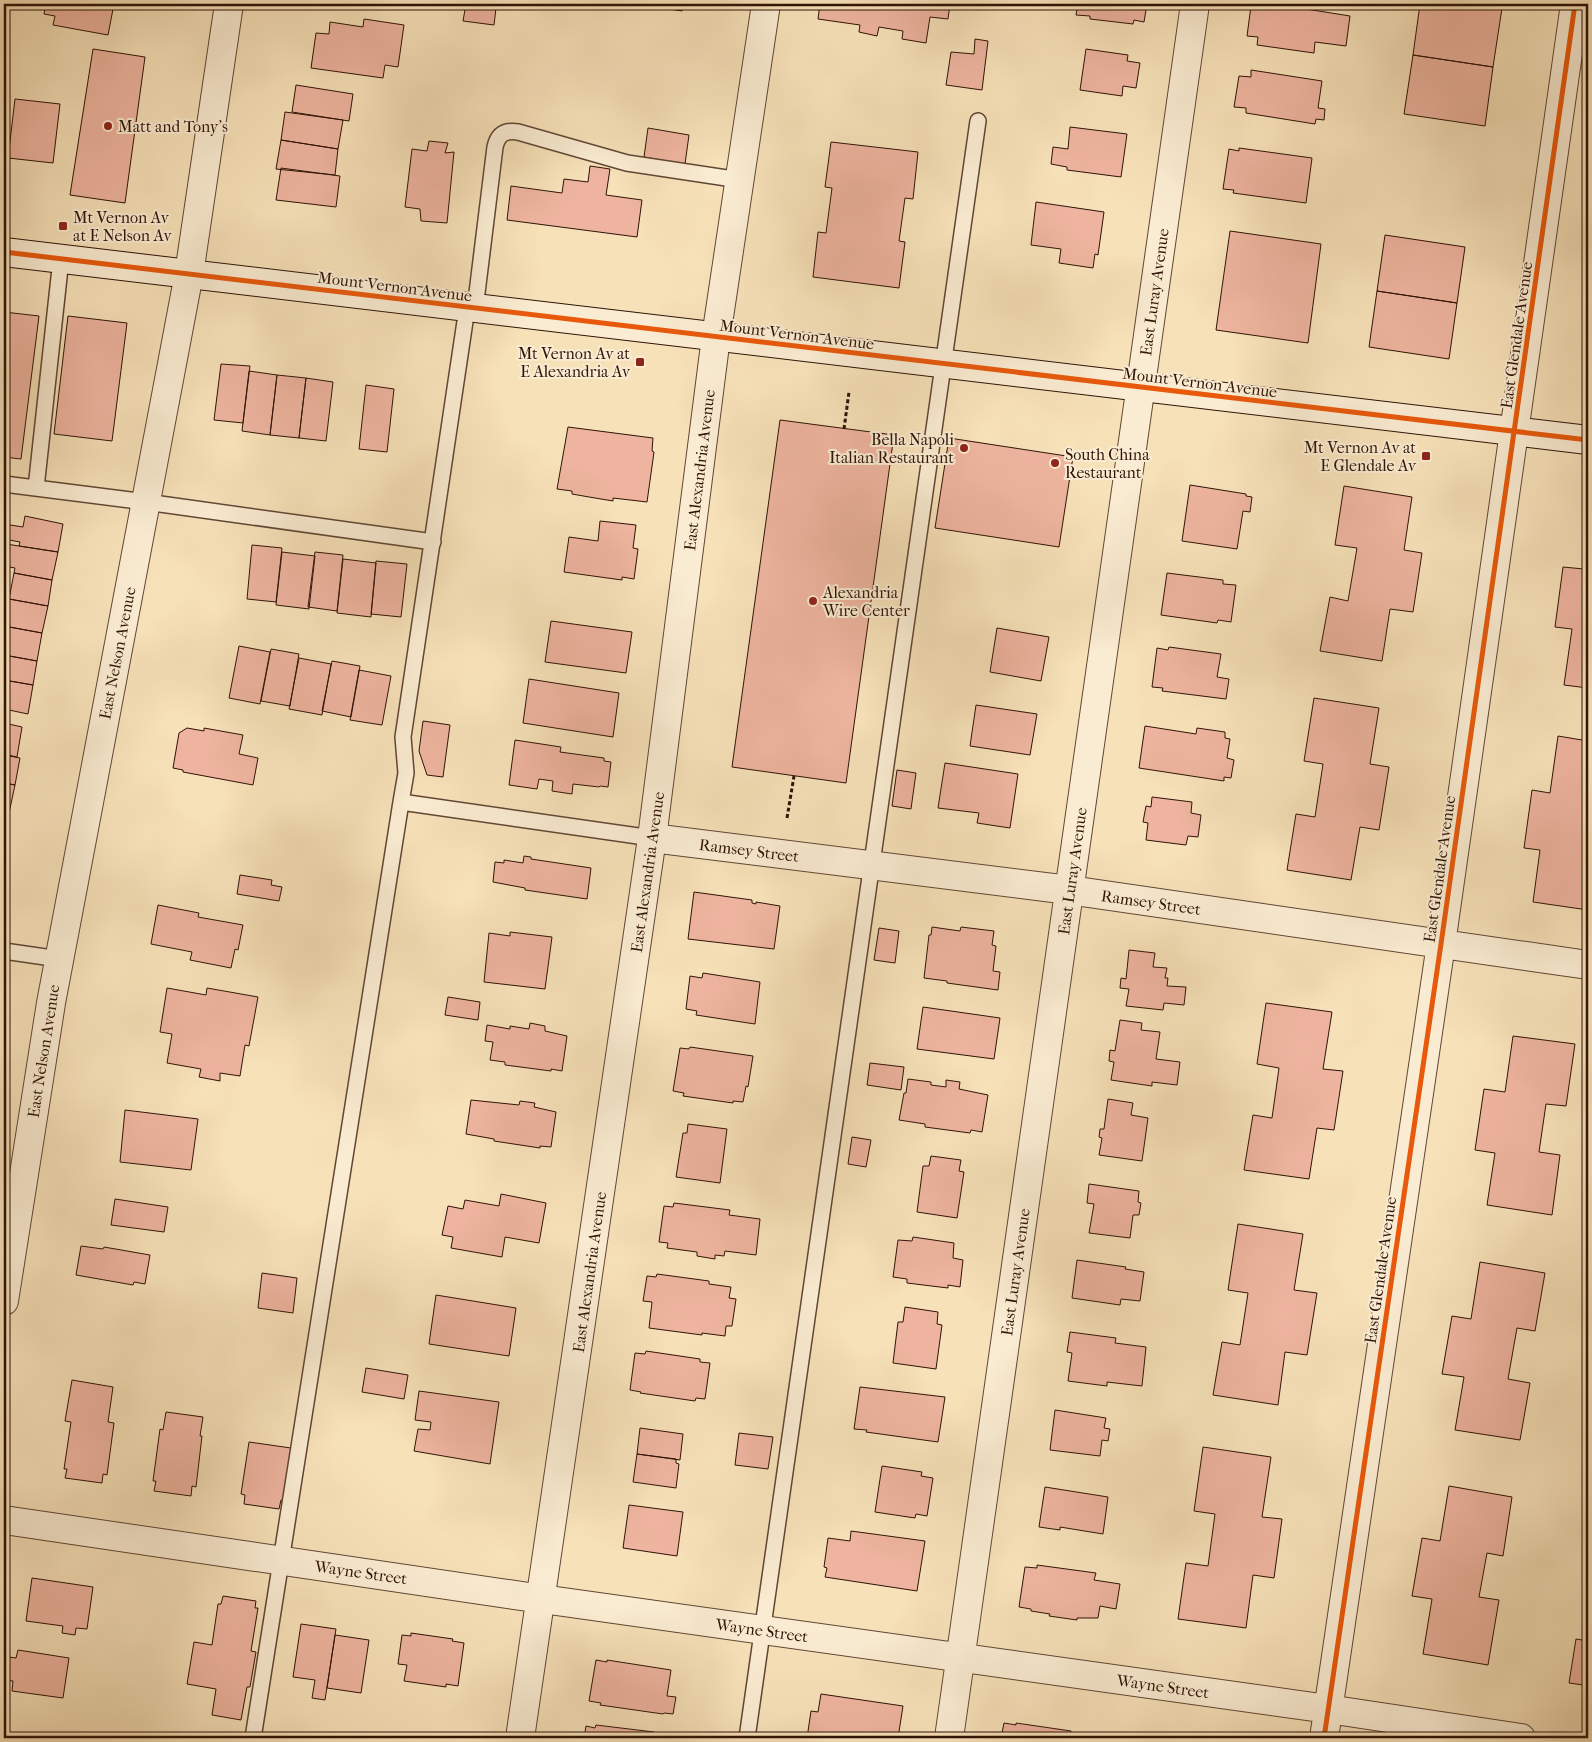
<svg xmlns="http://www.w3.org/2000/svg" width="1592" height="1742" font-family="'IM FELL French Canon',serif">
<style>
.building{fill:#eeb49f;stroke:#2f1307}
.lines{fill:none;stroke-linecap:round;stroke-linejoin:round}
.lane-casing{stroke:#614634;stroke-width:18}
.street-casing{stroke:#614634;stroke-width:30}
.secondary-casing{stroke:#2f1307;stroke-width:30}
.path{stroke:#2f1307;stroke-width:3;stroke-dasharray:4 2.5;stroke-linecap:butt}
.lane{stroke:#faecd2;stroke-width:15}
.street{stroke:#faecd2;stroke-width:28}
.secondary{stroke:#faecd2;stroke-width:28}
.cycleway-casing{stroke:#faecd2;stroke-width:8}
.cycleway{stroke:#e8590c;stroke-width:5}
.poi-dot{fill:#8f2418;stroke:#faecd2;stroke-width:2}
.labels{text-anchor:middle;stroke-width:4;stroke-linejoin:round;paint-order:stroke}
.poi-label{font-size:16px;fill:#2f1307;stroke:#faecd2;text-anchor:start}
.street-label{font-size:16px;fill:#2f1307;stroke:#faecd2}
</style>
<rect width="100%" height="100%" fill="#f7e1b9"/>
<filter id="stains"><feTurbulence type="fractalNoise" baseFrequency=".004" numOctaves="4"/><feColorMatrix values="0 0 0 0 .2 0 0 0 0 .09 0 0 0 0 .02 0 0 0 .5 -.17"/></filter>
<radialGradient id="worn" r=".72"><stop offset=".6" stop-color="#630" stop-opacity="0"/><stop offset="1" stop-color="#630" stop-opacity=".3"/></radialGradient>
<path class="building" d="M46 4H114L108 35 53 25 55 16 44 14Z
M466 4 496 8 494 25 463 21Z
M637 4H717L716 8 703 6V8L682 6V11Z
M820 4H950L948 19 930 17 926 43 902 39 903 31 879 27 877 36 859 32 860 25 818 19Z
M1078 4H1147L1144 22 1134 20 1133 24 1090 19V16L1076 15Z
M1262 4H1275L1350 16 1346 46 1315 42 1314 53 1257 45 1258 37 1247 36 1251 6 1262 8Z
M1420 4H1474L1502 8 1493 67 1413 55Z
M364 19 404 25 398 67 385 65 383 78 311 68 316 33 329 34 330 22 363 27Z
M975 39 988 41 982 90 946 85 951 52 974 54Z
M93 49 145 57 125 203 70 195Z
M1086 49 1128 55 1127 61 1140 63 1136 88 1123 86 1122 96 1080 90Z
M1413 55 1493 67 1485 126 1404 114Z
M1251 70 1322 81 1318 108 1325 109 1324 120 1316 119 1315 124 1246 113V108L1234 107 1239 76 1251 77Z
M296 85 353 94 349 121 292 112Z
M15 99 60 104 53 163 8 158Z
M285 112 343 120 338 149 281 140Z
M1070 127 1127 134 1121 177 1067 170V167L1051 164 1053 147 1068 149Z
M648 128 689 135 685 164 644 157Z
M281 140 338 149 335 175 276 169Z
M429 141 448 143 445 153 454 152 447 223 421 221 420 209 405 207 412 149 427 151Z
M831 142 918 152 913 199 905 198 899 241 905 242 899 288 813 277 818 232 826 233 832 188 825 187Z
M1239 148 1312 158 1306 203 1233 193 1234 190 1223 189 1229 149 1239 151Z
M590 166 610 169 606 195 642 200 637 237 507 220 511 186 562 193 564 179 588 182Z
M281 168 340 176 336 207 276 200Z
M1036 202 1104 212 1098 255 1095 254 1093 268 1059 263 1061 249 1031 245Z
M1230 231 1321 244 1308 343 1216 330Z
M1385 235 1465 247 1457 303 1377 291Z
M1377 291 1457 303 1449 359 1369 347Z
M4 312 39 316 21 459 4 457Z
M68 316 127 323 112 441 54 434Z
M221 364 250 366 243 423 214 420Z
M249 371 277 375 270 435 242 431Z
M277 375 306 378 299 438 270 435Z
M306 378 333 382 326 441 299 438Z
M366 385 394 389 387 452 359 449Z
M780 420 894 435 846 783 732 767Z
M568 427 653 438 652 451 654 452 647 502 613 498V501L589 497 572 494V491L557 489Z
M949 438 1073 457 1059 547 935 528Z
M1190 485 1246 494V496L1252 497 1250 512 1243 511 1237 549 1182 541Z
M1344 486 1412 497 1404 550 1422 553 1413 612 1390 609 1382 661 1320 651 1330 597 1348 601 1357 548 1335 545Z
M25 516 63 524 58 552 19 546 20 542 4 539V524L23 527Z
M600 521 636 525 633 548 638 549 634 579 622 577V580L564 572 569 537 598 541Z
M1588 533V688L1564 685 1572 629 1555 627 1563 567 1584 569Z
M6 544 58 552 52 580 14 573 15 568 4 566Z
M252 545 282 548 276 602 247 599Z
M282 552 315 556 309 609 276 605Z
M315 552 343 555 337 611 308 607Z
M343 559 376 563 371 617 337 613Z
M376 561 407 564 401 617 371 614Z
M14 573 52 580 48 606 9 599Z
M1167 573 1223 580V584L1236 585 1231 622 1218 620 1217 623 1161 615Z
M9 599 48 606 42 633 4 626V601L9 602Z
M551 621 632 632 626 673 545 662Z
M4 626 42 633 37 661 4 655Z
M997 628 1049 637 1041 681 990 672Z
M239 646 270 652 260 704 229 698Z
M1169 647 1221 654 1217 677 1229 679 1226 699 1162 691 1163 688 1152 687 1157 648 1168 650Z
M271 649 299 654 290 706 261 701Z
M4 655 37 661 33 685 4 680Z
M299 658 331 664 322 715 289 709Z
M332 661 360 666 351 717 322 711Z
M359 670 391 676 382 725 350 720Z
M529 679 619 693 613 737 523 723Z
M4 680 33 685 28 714 4 709Z
M1314 698 1379 708 1370 764 1389 767 1379 830 1360 827 1351 880 1287 870 1296 814 1315 817 1323 764 1304 761Z
M976 705 1037 714 1030 755 970 746Z
M423 721 450 725 443 777 427 775 419 751Z
M4 723 22 727 17 757 4 754Z
M1145 726 1196 734 1197 728 1225 732V738L1230 739 1227 758 1234 760 1231 778 1224 777V781L1139 768Z
M187 728 204 731V728L243 735 239 754 258 758 253 785 183 772V770L173 768 179 733Z
M1558 736 1588 741V843L1586 855H1588V910L1533 902 1540 850 1524 848 1532 790 1550 793Z
M515 740 561 747 560 752 604 758V761L611 762 608 787 600 786 599 787 573 784 572 794 552 791 553 781 539 779 537 789 509 785Z
M4 755 20 758 15 785 4 783Z
M945 763 1018 774 1010 828 977 823 979 813 938 808Z
M897 770 916 773 911 809 892 806Z
M4 783 15 785 9 813 4 812Z
M1152 797 1192 802 1191 813 1201 815 1198 837 1188 836 1186 845 1146 840 1148 823 1143 822 1146 806 1151 807Z
M4 812 9 813 4 841Z
M524 856 531 857V859L591 868 587 899 525 890V888L493 882 495 862 504 863V860L523 863Z
M240 875 272 880 271 885 282 887 279 901 237 894Z
M694 892 752 900V903L756 904V902L780 906 774 949 688 939Z
M158 905 199 913 198 917 243 925 238 950 235 949 231 968 190 960 192 952 151 944Z
M932 927 960 931 961 927 994 931 992 945 996 946 993 971 1000 972 998 990 947 983V981L924 978 929 935H931Z
M879 928 899 931 895 963 874 960Z
M510 932 552 937 545 989 484 982 489 933 510 936Z
M1129 950 1155 953 1153 967 1167 968 1165 978H1168L1167 986 1186 987 1184 1005 1164 1003 1163 1010 1126 1006 1129 989 1120 988 1121 978 1126 979Z
M703 973 760 982 755 1024 696 1015 697 1011 686 1009 690 976 702 978Z
M167 988 206 995 207 988 258 997 249 1046 245 1045 240 1076 220 1073V1081L199 1077 201 1069 167 1063 172 1034 160 1032Z
M448 997 480 1002 478 1020 445 1015Z
M1266 1003 1332 1012 1323 1069 1343 1071 1334 1130 1317 1128 1309 1179 1244 1170 1253 1115 1272 1118 1279 1068 1257 1064Z
M923 1007 1000 1018 994 1059 917 1049Z
M1120 1020 1142 1023 1141 1030 1160 1032 1156 1059 1180 1062 1177 1085 1152 1082V1086L1111 1080 1114 1062 1109 1061 1110 1050 1115 1051Z
M530 1023 545 1026V1031L567 1036 562 1071 551 1069V1071L505 1065V1062L490 1060 493 1042 485 1041 487 1025 510 1029V1026L529 1029Z
M1513 1036 1575 1044 1566 1106 1546 1104 1539 1152 1560 1155 1552 1215 1487 1205 1495 1153 1475 1150 1484 1089 1505 1092Z
M690 1047 753 1056 748 1087 746 1086 743 1102 733 1101V1103L683 1096 684 1093 673 1091 680 1048 689 1049Z
M870 1063 904 1067 901 1090 867 1085Z
M908 1079 931 1082V1085L946 1087V1080L960 1082 959 1089 988 1095 982 1132 971 1130 970 1133 925 1127V1124L899 1120 904 1093H906Z
M1108 1099 1133 1103 1131 1115 1148 1118 1142 1161 1099 1155 1102 1138 1099 1137 1100 1129H1104Z
M471 1100 519 1105 520 1101 535 1103 534 1107 556 1112 551 1147 540 1146V1148L494 1141V1139L466 1134Z
M125 1110 198 1119 191 1170 120 1162Z
M688 1124 727 1129 720 1183 676 1177 683 1133H687Z
M852 1137 871 1140 866 1167 848 1164Z
M931 1156 961 1160 959 1171 964 1172 957 1218 917 1212 923 1166H929Z
M1089 1184 1139 1191 1138 1202 1141 1203 1139 1215H1133L1130 1238 1089 1233 1094 1204 1087 1203Z
M501 1194 546 1203 539 1243 505 1237 502 1257 451 1248 453 1237 442 1235 448 1206 463 1209 465 1200 499 1206Z
M115 1199 168 1207 164 1232 111 1225Z
M674 1203 730 1210 729 1215 760 1219 756 1255 725 1251 724 1256 715 1255V1259L697 1256V1252L667 1248 668 1243 659 1242 664 1206 673 1207Z
M1238 1224 1303 1234 1294 1290 1317 1293 1307 1355 1285 1352 1278 1405 1213 1395 1222 1342 1240 1345 1248 1293 1228 1290Z
M913 1237 954 1243 953 1258 963 1260 960 1287 948 1285V1288L907 1283V1279L893 1277 898 1240 912 1241Z
M81 1246 103 1249 104 1247 150 1255 145 1284 134 1282 133 1285 76 1275Z
M1077 1260 1126 1267 1125 1269 1144 1272 1140 1301 1121 1299 1120 1305 1072 1298Z
M1480 1262 1545 1273 1535 1331 1517 1328 1508 1379 1530 1383 1520 1440 1455 1430 1464 1377 1442 1374 1452 1316 1471 1319Z
M262 1273 297 1278 293 1313 258 1308Z
M657 1274 709 1281V1284L731 1287 729 1298 736 1299 732 1326H726L725 1336 702 1333V1335L649 1328 652 1302 643 1301 647 1276 656 1277Z
M436 1295 516 1308 509 1356 429 1344Z
M905 1307 938 1312 937 1324 942 1325 936 1369 893 1363 898 1322H903Z
M1070 1332 1116 1338 1115 1343 1146 1347 1142 1386 1107 1382V1386L1068 1381 1072 1353 1067 1352Z
M646 1351 700 1359V1362L710 1363 705 1399 696 1398 695 1401 640 1393 641 1392 630 1390 635 1353 645 1354Z
M366 1368 408 1375 404 1399 362 1392Z
M72 1380 113 1387 108 1422 114 1423 107 1475 103 1474 102 1483 65 1478 67 1469H64L71 1422 65 1421Z
M860 1387 945 1397 938 1442 866 1432 867 1430 854 1429Z
M419 1391 499 1402 490 1464 414 1451 418 1429 430 1430 431 1422 415 1420Z
M1055 1410 1106 1418 1104 1428 1110 1429 1108 1441 1102 1440 1100 1456 1050 1450Z
M166 1412 203 1417 200 1436H202L196 1487 192 1486 191 1496 154 1491 156 1481H153L160 1429 163 1430Z
M640 1428 683 1434 680 1460 637 1454Z
M739 1433 773 1437 768 1469 735 1465Z
M249 1442 291 1448 284 1501 281 1500 279 1509 244 1504 245 1495 241 1494Z
M1203 1447 1271 1457 1262 1517 1282 1519 1274 1578 1253 1575 1246 1628 1178 1619 1186 1563 1208 1566 1215 1514 1194 1511Z
M637 1454 676 1459V1463L679 1464 676 1488 633 1482Z
M882 1466 922 1472 921 1476 933 1478 927 1516 916 1514 915 1518 875 1512Z
M1449 1486 1512 1497 1503 1556 1487 1553 1479 1597 1499 1600 1488 1665 1423 1654 1432 1599 1412 1596 1422 1538 1440 1541Z
M1045 1487 1108 1497 1103 1534 1060 1527V1530L1039 1527Z
M629 1505 683 1512 677 1556 623 1548Z
M851 1531 925 1541 917 1591 825 1577 827 1568 824 1567 828 1538 850 1541Z
M1037 1565 1096 1573 1094 1580 1120 1584 1116 1609 1100 1606 1098 1618H1077V1620L1049 1616 1050 1614 1031 1611V1609L1019 1607 1025 1567 1037 1568Z
M32 1578 93 1587 87 1629 76 1628 75 1635 62 1633 63 1626 26 1621Z
M223 1596 256 1601 255 1608H258L251 1651 256 1652 250 1687H247L241 1720 212 1715 216 1689 187 1684 194 1642 212 1645 218 1604H221Z
M301 1624 336 1629 325 1700 312 1698 315 1680 293 1677Z
M411 1633 453 1639 452 1641 464 1643 458 1686 446 1684V1687L404 1681 407 1665 398 1664 402 1635 411 1636Z
M335 1635 369 1640 361 1693 327 1688Z
M1576 1639 1588 1641V1674H1584L1583 1685 1569 1683Z
M18 1650 69 1658 63 1698 12 1691 13 1681 5 1680 9 1657 16 1658Z
M596 1660 607 1662V1660L671 1670 667 1696 676 1697 673 1714 664 1713 663 1714 600 1705 601 1703 589 1701Z
M821 1694 903 1706 898 1738H807L811 1711 818 1712Z
M1004 1723 1016 1725V1723L1071 1731 1070 1738H1001Z
M596 1725 654 1732V1738H584L586 1726 595 1728Z
M5 1735 23 1738H4Z"/>
<g class="lines">
<g class="lane-casing">
<path id="lane" d="M475 309 495 147C498 134 505 130 518 132L627 163 740 180
M4 484 146 502 433 542
M36 488 61 259
M401 802 652 838
M4 951 59 959
M253 1738 401 802 406 773 403 737 467 308
M747 1738C828 1200 899 660 978 121"/>
</g>
<g class="street-casing">
<path id="street" d="M652 838 1069 890 1588 965
M4 1301 51 1003 189 274 229 4
M4 1520 542 1599 1328 1709 1521 1738
M520 1738 652 838 716 337 766 4
M949 1738 1195 4
M1324 1738 1441 944 1575 4"/>
</g>
<g class="secondary-casing">
<path id="secondary" d="M4 252 1588 440"/>
</g>
<path class="path" d="M844 429 849 392
M787 818 794 776"/>
<use href="#lane" class="lane"/>
<use href="#street" class="street"/>
<use href="#secondary" class="secondary"/>
<g class="cycleway-casing">
<path id="cycleway" d="M4 252 1588 440
M1324 1738 1441 944 1575 4"/>
</g>
<use href="#cycleway" class="cycleway"/>
</g>
<g class="poi-dot">
<circle cx="108" cy="126" r="5"/>
<rect x="58" y="221" width="10" height="10" rx="2.5"/>
<rect x="635" y="357" width="10" height="10" rx="2.5"/>
<circle cx="964" cy="448" r="5"/>
<rect x="1421" y="451" width="10" height="10" rx="2.5"/>
<circle cx="1055" cy="463" r="5"/>
<circle cx="813" cy="601" r="5"/>
</g>
<g class="labels">
<g class="poi-label">
<text x="118" y="132">Matt and Tony's</text>
<text x="73" y="223">Mt Vernon Av<tspan x="73" dy="18">at E Nelson Av</tspan></text>
<text x="630" y="359" text-anchor="end">Mt Vernon Av at<tspan x="630" dy="18">E Alexandria Av</tspan></text>
<text x="954" y="445" text-anchor="end">Bella Napoli<tspan x="954" dy="18">Italian Restaurant</tspan></text>
<text x="1416" y="453" text-anchor="end">Mt Vernon Av at<tspan x="1416" dy="18">E Glendale Av</tspan></text>
<text x="1065" y="460">South China<tspan x="1065" dy="18">Restaurant</tspan></text>
<text x="823" y="598">Alexandria<tspan x="823" dy="18">Wire Center</tspan></text>
</g>
<g class="street-label">
<text transform="translate(395 286) rotate(7)" y="6">Mount Vernon Avenue</text>
<text transform="translate(1154 292) rotate(-82)" y="6">East Luray Avenue</text>
<text transform="translate(797 334) rotate(7)" y="6">Mount Vernon Avenue</text>
<text transform="translate(1516 335) rotate(-82)" y="6">East Glendale Avenue</text>
<text transform="translate(1200 382) rotate(7)" y="6">Mount Vernon Avenue</text>
<text transform="translate(699 470) rotate(-83)" y="6">East Alexandria Avenue</text>
<text transform="translate(117 653) rotate(-79)" y="6">East Nelson Avenue</text>
<text transform="translate(749 850) rotate(7)" y="6">Ramsey Street</text>
<text transform="translate(1439 869) rotate(-82)" y="6">East Glendale Avenue</text>
<text transform="translate(1072 871) rotate(-82)" y="6">East Luray Avenue</text>
<text transform="translate(647 872) rotate(-82)" y="6">East Alexandria Avenue</text>
<text transform="translate(1151 902) rotate(8)" y="6">Ramsey Street</text>
<text transform="translate(43 1051) rotate(-81)" y="6">East Nelson Avenue</text>
<text transform="translate(1380 1270) rotate(-82)" y="6">East Glendale Avenue</text>
<text transform="translate(589 1272) rotate(-82)" y="6">East Alexandria Avenue</text>
<text transform="translate(1015 1272) rotate(-82)" y="6">East Luray Avenue</text>
<text transform="translate(361 1572) rotate(8)" y="6">Wayne Street</text>
<text transform="translate(762 1630) rotate(8)" y="6">Wayne Street</text>
<text transform="translate(1163 1686) rotate(8)" y="6">Wayne Street</text>
</g>
</g>
<rect width="1592" height="1742" fill="none" stroke="#f7e1b9" stroke-width="20"/>
<rect x="5" y="5" width="1582" height="1732" fill="none" stroke="#2f1307" stroke-width="2.5"/>
<rect x="10" y="10" width="1572" height="1722" fill="none" stroke="#2f1307"/>
<rect width="100%" height="100%" filter="url(#stains)"/>
<rect width="100%" height="100%" fill="url(#worn)"/>
</svg>
